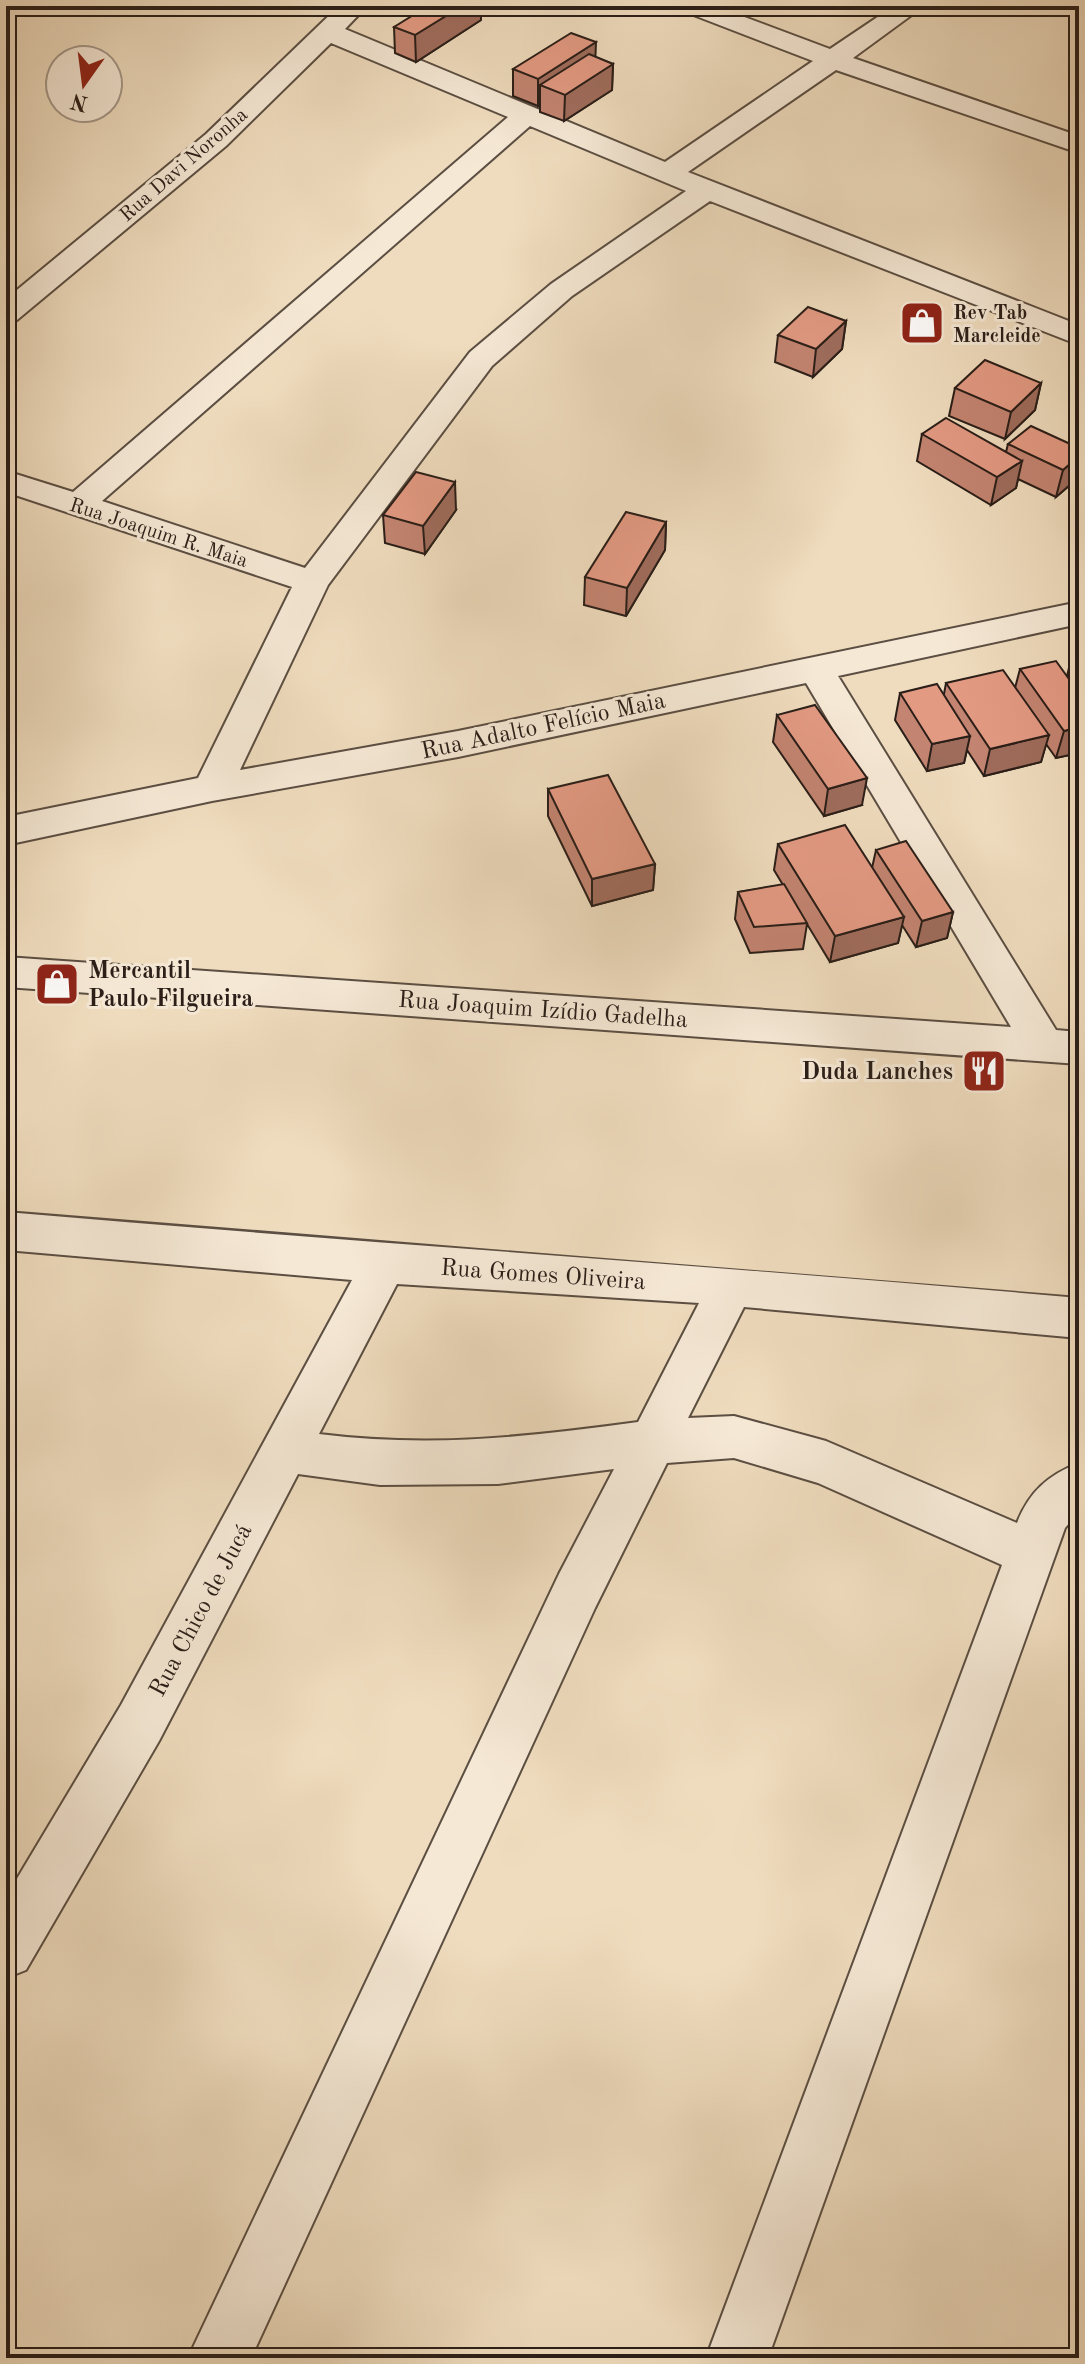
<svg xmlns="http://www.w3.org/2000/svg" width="1085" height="2364" font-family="'Old Standard TT',serif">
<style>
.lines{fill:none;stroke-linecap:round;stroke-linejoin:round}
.minor-casing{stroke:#5b4e42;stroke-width:4}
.minor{fill:#f5e8d5;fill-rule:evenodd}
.wall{fill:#c38471;stroke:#2a1e18;stroke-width:2}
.shaded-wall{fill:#9f6c5c;stroke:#2a1e18;stroke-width:2}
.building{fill:#e39a83;stroke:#2a1e18;stroke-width:2}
.labels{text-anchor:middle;stroke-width:6;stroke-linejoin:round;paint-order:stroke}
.far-street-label{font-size:20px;fill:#2a1e18;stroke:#f5e8d5}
.far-poi-label{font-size:20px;font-weight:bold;fill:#2a1e18;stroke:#f5e8d5;text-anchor:start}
.street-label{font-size:24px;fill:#2a1e18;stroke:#f5e8d5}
.poi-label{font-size:24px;font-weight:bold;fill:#2a1e18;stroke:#f5e8d5;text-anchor:start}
</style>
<rect width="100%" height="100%" fill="#efdcbe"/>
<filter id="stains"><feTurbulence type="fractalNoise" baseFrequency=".0025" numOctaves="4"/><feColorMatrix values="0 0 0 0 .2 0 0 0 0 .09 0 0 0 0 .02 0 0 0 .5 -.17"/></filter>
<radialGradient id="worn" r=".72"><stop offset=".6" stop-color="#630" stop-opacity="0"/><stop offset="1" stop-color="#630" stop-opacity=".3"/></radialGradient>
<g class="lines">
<g class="minor-casing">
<path id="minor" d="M339 6H367L345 29 665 162 813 61 683 11 679 6H715L830 49 894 6H924L853 58 1079 136V153L836 70 688 172 1079 325V345L710 201 572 296 492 366 328 585 240 770 458 731 1079 602V624L838 676 1056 1030 1079 1032V1064L6 987V957L1011 1027 806 683 458 757 212 801 6 845V817L198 778 292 587 6 492V471L73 492 508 117 331 43 226 146 17 320 6 323V299L206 134ZM530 126 686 191 551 284 470 352 305 568 102 501Z
M6 1212C364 1243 722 1266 1079 1298V1338L744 1307 688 1418 734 1416 826 1441 1017 1523C1029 1492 1048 1475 1079 1463V1512L1065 1528 768 2358H706L1002 1565 818 1483 734 1458 667 1463 595 1608 251 2358H188L559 1574 614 1469 498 1484 380 1485 298 1474 159 1741 26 1970 6 1978V1897L121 1705 352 1280 6 1250ZM397 1284 699 1303 638 1422C526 1437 432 1448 319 1434Z"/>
</g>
<use href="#minor" class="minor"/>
</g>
<path class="wall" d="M481 20 416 62 395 53 394 27Z
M595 57 613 64 612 90 564 121 540 112V104L538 106 513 96V69Z
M846 321 842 349 813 377 775 362 778 335Z
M1041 383 1035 410 1005 439 949 416 955 388Z
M1079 429 1078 478 1056 497 1018 479 1016 488 991 505 917 461 922 434 1006 452 1008 444 1073 445 1076 430Z
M456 510 425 554 385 543 383 515Z
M666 522 665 550 626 616 584 605 585 577Z
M1079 659V753L1056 758 1046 744 1041 762 984 776 967 750 964 763 927 771 895 720 900 693 944 694 946 683 1015 688 1020 669 1067 676 1071 660Z
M777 715 862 805 824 816 773 742Z
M548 789 655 864 653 890 592 906 548 816Z
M778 844 872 868 876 850 953 912 947 938 916 947 902 925 898 943 830 962 807 924 803 949 750 953 735 919 738 892 783 885 774 870Z"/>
<path class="shaded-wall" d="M462 6H481V20L416 62 415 35Z
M596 42 595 68 540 85V104L538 106V79Z
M613 64 612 90 564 121 565 95Z
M846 321 842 349 813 377 816 349Z
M1041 383 1035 410 1005 439 1011 412Z
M1079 456 1078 478 1056 497 1063 470Z
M1022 461 1016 488 991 505 997 477Z
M455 482 456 510 425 554 423 526Z
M666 522 665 550 626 616 627 588Z
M1079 727V753L1056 758 1064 731Z
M1049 735 1041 762 984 776 990 749Z
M970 736 964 763 927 771 932 744Z
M867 778 862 805 824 816 828 789Z
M655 864 653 890 592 906V879Z
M953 912 947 938 916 947 922 921Z
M904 917 898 943 830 962 835 936Z"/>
<path class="building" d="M428 6H462L415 35 394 27Z
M571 33 596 42 538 79 513 69Z
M589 54 613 64 565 95 540 85Z
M808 307 846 321 816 349 778 335Z
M985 360 1041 383 1011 412 955 388Z
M946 418 1022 461 997 477 922 434Z
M1031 426 1079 448V456L1063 470 1008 444Z
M416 472 455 482 423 526 383 515Z
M626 512 666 522 627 588 585 577Z
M1079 659V672L1071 660Z
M1056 661 1079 693V727L1064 731 1020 669Z
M1003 670 1049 735 990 749 946 683Z
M937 684 970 736 932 744 900 693Z
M815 705 867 778 828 789 777 715Z
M608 775 655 864 592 879 548 789Z
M845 825 904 917 835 936 778 844Z
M906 841 953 912 922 921 876 850Z
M784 884 807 923 754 927 738 892Z"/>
<defs>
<g id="shop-square" transform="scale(2.3)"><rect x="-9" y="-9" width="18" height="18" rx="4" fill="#8f2418" stroke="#f5e8d5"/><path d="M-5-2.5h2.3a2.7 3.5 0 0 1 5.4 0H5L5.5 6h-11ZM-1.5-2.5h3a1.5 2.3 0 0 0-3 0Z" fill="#fff"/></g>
<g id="restaurant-square" transform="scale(2.3)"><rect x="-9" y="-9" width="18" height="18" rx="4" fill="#8f2418" stroke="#f5e8d5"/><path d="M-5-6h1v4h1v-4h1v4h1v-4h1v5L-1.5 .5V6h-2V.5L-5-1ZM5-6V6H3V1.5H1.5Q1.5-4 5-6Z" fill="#fff"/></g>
</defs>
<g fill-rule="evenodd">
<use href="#shop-square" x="922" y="323"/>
<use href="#shop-square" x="57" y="984"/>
<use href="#restaurant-square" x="984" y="1071"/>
</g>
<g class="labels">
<g class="far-street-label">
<text transform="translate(183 164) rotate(-41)" y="7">Rua Davi Noronha</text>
<text transform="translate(159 532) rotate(18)" y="7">Rua Joaquim R. Maia</text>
</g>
<g class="far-poi-label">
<text x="953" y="319">Rev Tab<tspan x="953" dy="23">Marcleide</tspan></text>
</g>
<g class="street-label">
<text transform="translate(543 725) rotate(-12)" y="8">Rua Adalto Felício Maia</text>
<text transform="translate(543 1009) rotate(4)" y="8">Rua Joaquim Izídio Gadelha</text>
<text transform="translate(543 1274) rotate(4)" y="8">Rua Gomes Oliveira</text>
<text transform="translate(200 1610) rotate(-62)" y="8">Rua Chico de Jucá</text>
</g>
<g class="poi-label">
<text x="88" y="978">Mercantil<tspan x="88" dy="28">Paulo Filgueira</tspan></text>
<text x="953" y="1079" text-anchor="end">Duda Lanches</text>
</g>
</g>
<rect width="1085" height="2364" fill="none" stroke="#efdcbe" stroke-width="32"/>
<rect x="8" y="8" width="1069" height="2348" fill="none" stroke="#2a1e18" stroke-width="4"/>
<rect x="16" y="16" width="1053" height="2332" fill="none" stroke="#2a1e18" stroke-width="2"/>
<g transform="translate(84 84) rotate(194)"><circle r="38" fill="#f5e8d5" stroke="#a49789" stroke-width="2"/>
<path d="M0-6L14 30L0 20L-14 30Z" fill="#8f2418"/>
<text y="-12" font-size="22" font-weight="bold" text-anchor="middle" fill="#2a1e18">N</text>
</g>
<rect width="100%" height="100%" filter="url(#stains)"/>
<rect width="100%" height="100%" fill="url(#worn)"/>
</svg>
